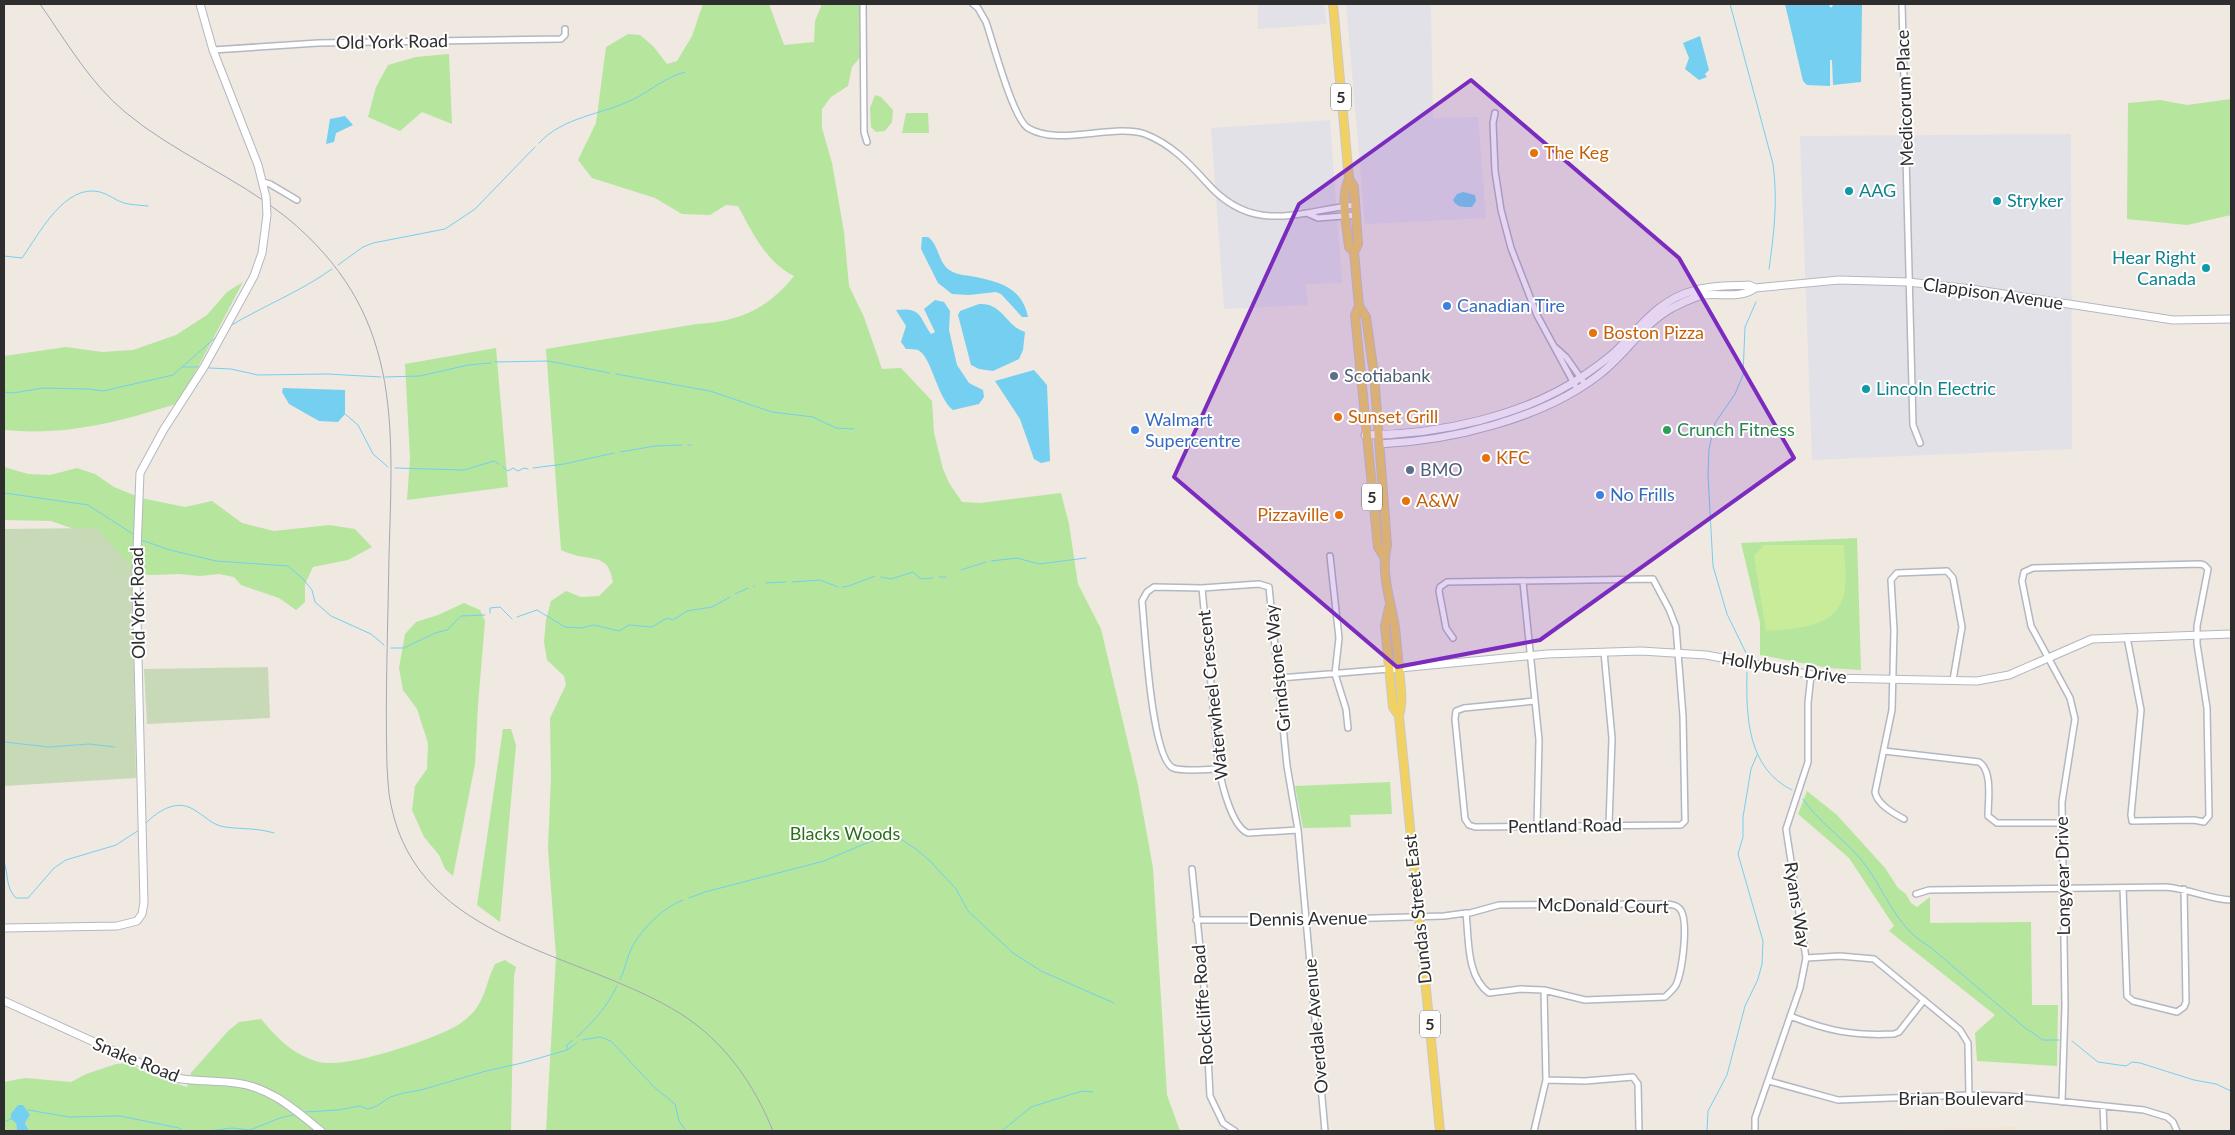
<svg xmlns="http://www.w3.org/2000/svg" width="2235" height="1135" font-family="Lato,sans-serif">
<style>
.industrial{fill:#e3e1e8}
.education{fill:#f0e6d1}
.green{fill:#b6e59e}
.cemetery{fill:#c8d9b8}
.pitch{fill:#c9ec9a}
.water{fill:#75cff0}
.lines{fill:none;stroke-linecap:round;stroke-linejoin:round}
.stream{stroke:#75cff0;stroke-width:1}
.street-casing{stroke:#b4b7c1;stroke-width:8}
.secondary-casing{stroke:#b4b7c1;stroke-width:9}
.primary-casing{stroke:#c9c9c9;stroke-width:10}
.street{stroke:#fff;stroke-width:5}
.secondary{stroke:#fff;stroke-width:7}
.primary{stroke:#f2d163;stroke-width:8}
.rail{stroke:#a3a6b8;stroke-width:1}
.secondary-bridge-casing{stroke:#b4b7c1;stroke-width:9;stroke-linecap:butt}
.secondary-bridge{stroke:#fff;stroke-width:7}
.marked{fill:#7b2cbf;fill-opacity:0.2;stroke:#7b2cbf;stroke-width:4;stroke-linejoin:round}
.food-dot{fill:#e8710a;stroke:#fff;stroke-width:2}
.culture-dot{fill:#0f9aa8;stroke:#fff;stroke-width:2}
.shop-dot{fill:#3f7fe0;stroke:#fff;stroke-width:2}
.service-dot{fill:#5c6f8a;stroke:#fff;stroke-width:2}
.leisure-dot{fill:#2e9e5b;stroke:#fff;stroke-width:2}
.labels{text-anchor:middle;stroke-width:4;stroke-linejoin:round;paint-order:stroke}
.shield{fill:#fff;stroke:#6d6d6d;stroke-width:1}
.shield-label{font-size:16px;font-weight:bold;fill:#2e2e2e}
.street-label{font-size:18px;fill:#2e2e2e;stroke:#fff}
.food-label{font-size:18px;fill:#c56008;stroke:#fff;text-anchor:start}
.culture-label{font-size:18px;fill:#0d838f;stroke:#fff;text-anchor:start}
.shop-label{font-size:18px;fill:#366cbe;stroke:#fff;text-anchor:start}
.service-label{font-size:18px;fill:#4e5e75;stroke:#fff;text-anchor:start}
.leisure-label{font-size:18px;fill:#27864d;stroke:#fff;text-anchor:start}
.park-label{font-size:18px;fill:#2c6e1b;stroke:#fff}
</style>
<rect width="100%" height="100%" fill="#efe9e1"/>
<path class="industrial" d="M1258 4H1324L1327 24 1258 29Z
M1346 4H1431L1433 118 1478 117 1486 218 1365 224Z
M1330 120 1342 283 1306 284 1308 305 1224 309 1211 128Z
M2071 134 2072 449 1812 460 1800 136Z"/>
<path class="education" d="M2016 1127V1131H1841Z"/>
<path class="green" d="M703 4H769L784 45 814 42 815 21 822 4H861L863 54 852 67 848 86 831 97 822 109V128L832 163 844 232 849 286 864 317 882 369 901 368 932 401 934 433 943 469 949 483 962 502 980 503 1061 493 1069 524 1078 584 1101 629 1138 785 1153 868 1167 1095 1180 1131H546L556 956 548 848 551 777 550 718 566 685 564 676 547 660 544 642 546 620 551 601 566 591 581 597 599 596 613 582C609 562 604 560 584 557 576 556 568 553 561 550L546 349 697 324C738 322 768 309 794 276 766 262 752 232 738 206L726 205 710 215 682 214 655 198 592 178 578 160 596 123 606 47 628 34 640 35 653 46 667 64 677 61 692 36Z
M449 54 452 124 422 112 400 131 368 117 376 87 388 65 416 57Z
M875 95 881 97 893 110 892 122 885 131 876 132 871 127 870 108Z
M2231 99V215L2187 225 2127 219 2128 103 2160 100 2187 105Z
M906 113H928L929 133H902Z
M243 282 179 403C118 422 68 436 4 430V356L66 347 102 352 133 350 176 335 207 315 227 292Z
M496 348 508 487 407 500 410 458 405 364Z
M4 467 28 474 50 475 77 468 95 474 114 487 141 498 185 507 212 501 242 523 274 531 329 525 355 529 372 547 348 560 313 567 305 584V602L296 610 279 598 241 585 234 577 219 574 200 576 179 574 153 575 135 574 97 537 51 521 4 520Z
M1857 538 1861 670 1829 668 1760 655V623L1741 543Z
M464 603 480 610 485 621 478 705 475 764 453 876 445 869 439 855 424 837 412 810 415 786 427 769 428 743 417 709 403 690 399 668 405 634 416 622 438 615Z
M503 729H511L516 745 500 922 477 905Z
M1390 782 1392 814 1350 815 1351 827 1303 828 1295 786Z
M1807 791 1837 815 1885 868 1898 888 1906 894 1911 903 1917 907 1930 897V923L2031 922 2032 1005H2058L2057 1066 1977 1061 1975 1033 1995 1015 1889 931 1894 926 1849 858 1798 814Z
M505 960 516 967 514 976 511 1131H29L25 1123 30 1115 16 1123 17 1131H4V1082L25 1078 71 1082 86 1074 116 1064 128 1063 151 1075 187 1087 191 1073 228 1031 239 1022 261 1019C278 1039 292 1054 319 1062 346 1069 433 1040 458 1025 464 1021 471 1015 475 1010 486 996 487 979 495 964Z"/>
<path class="cemetery" d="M97 528 132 568 136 778 4 786V529Z
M268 667 270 718 147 724 144 669Z"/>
<path class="pitch" d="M1764 545H1844C1844 559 1847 574 1845 588 1840 629 1798 628 1766 631L1754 556Z"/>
<path class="water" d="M1785 4H1828L1831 8 1834 4H1862L1861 82 1833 85 1832 60H1830V86L1807 85 1803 81Z
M1700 36 1709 70 1705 74 1707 77 1699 80 1685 69 1689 58 1683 43Z
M345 116 353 125 336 133 334 142 326 144 330 119Z
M1463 192 1475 195 1476 201 1472 207C1464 207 1457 208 1453 200L1457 194Z
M922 237H928C939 245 938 261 948 269 954 274 963 275 970 276 997 281 1022 286 1028 317H1022L1001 294 996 292 969 295 952 294 938 283 921 249Z
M935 300 944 302 950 311 949 330 957 365 969 383 983 390 984 397 979 404 953 410C937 398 932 357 918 350 915 349 909 349 906 349L901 342 906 326 896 310C922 307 919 317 931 334L935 332 924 309Z
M979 304C1002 302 1006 326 1025 332L1023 350 1019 359 993 371 979 369 971 365 958 315 960 311Z
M1034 370 1047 385 1050 461 1041 463 1034 459 1020 419 995 381Z
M283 388 345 390V414L338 422 319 421 289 404 282 392Z
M18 1105H23L30 1115 25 1123 29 1131H17L16 1123 11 1119V1114Z"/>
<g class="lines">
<path class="stream" d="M1730 4 1773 164C1778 200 1774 234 1769 269
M539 143C564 116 602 115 634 99 651 90 666 77 685 72
M4 256 22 258C39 234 65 183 100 192 109 194 116 201 124 203 131 205 140 205 148 206
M338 265 363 247 373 243 445 229 475 209 535 147
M230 326C263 306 300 292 332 269
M495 362 548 361 610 373
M183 367H199
M209 368 231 369 258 375 327 374 381 377
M616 374 710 391 772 412 813 417 836 428 854 429
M385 377 420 376 468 365 491 363
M4 392 13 393 43 388 88 389 103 391 173 375 216 337
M345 414 358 425 373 454 388 467
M688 445H691
M620 452 655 446 682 445
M503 467 508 471 513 468 518 471 524 468 528 469
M395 468 464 470 494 461 499 464
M533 468 564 464 614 453
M4 493 88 505 133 534
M141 540 170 550 216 561 288 566 303 579 312 590 315 602 331 616 371 634 384 645
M991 561 1017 558 1039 564 1086 558
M961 570 986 562
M881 577 891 579 913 572 921 579 933 578
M939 577H946
M792 582 820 580 838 587
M766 583 786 582
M754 587V586
M842 587 849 586 875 576
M735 594 748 588
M490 613V608L500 607 512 619
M517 617 537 610 565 627 581 628 594 625 619 631 629 625 652 627 667 618 673 620 687 611 712 607 730 597
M391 648H404L435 633 447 630 461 616 485 615
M1746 653 1727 614 1713 566 1708 475 1709 449 1715 423 1735 394 1743 375 1745 327 1756 302
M1747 672C1746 716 1747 768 1792 790
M4 742 49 747 89 744 115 747
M1803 799C1818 821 1841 837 1859 857 1884 886 1894 927 1929 946L2024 1027 2043 1040H2059
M146 823C157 812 174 800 191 808 201 813 209 822 220 826 239 830 254 827 274 833
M4 862C9 875 5 887 16 898H28L54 868 66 860 116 845 139 830
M689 898 705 892 824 861 869 842 883 838H899L916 849 930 861 956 889 968 911 1013 953 1041 971 1114 1003
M620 980C625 970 627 957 632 947 643 928 662 908 683 900
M577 1037C594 1021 607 1007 617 986
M582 1040 600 1037 611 1041 654 1087 675 1104 679 1121 686 1131
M2072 1041 2098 1062 2126 1066 2132 1062 2140 1063 2194 1080 2216 1084 2231 1091
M567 1049V1045L573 1040
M28 1110 69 1117 120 1116 179 1128 183 1131
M305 1112 338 1110 360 1106 368 1109 377 1106 390 1097 404 1093 421 1090 486 1071 522 1063 567 1050 577 1043
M4 1122 11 1119
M209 1131 232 1128 250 1130 280 1118 293 1115
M1002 1131 1031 1107 1082 1091 1093 1092
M1707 1131 1708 1111 1727 1075 1745 1006 1758 979 1762 964 1763 941 1738 854 1743 837V817L1751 769 1757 755"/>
<g class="street-casing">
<path id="street" d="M863 4 864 132 867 142
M973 4 978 8 986 22C993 42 1013 119 1028 128 1059 147 1113 123 1145 134 1171 144 1189 163 1207 183 1253 235 1297 212 1355 205
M1902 4 1913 425 1920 443
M213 50 318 43 561 39 565 35V29
M1495 113 1493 123 1495 171 1501 210 1511 248 1537 315 1577 389
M263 182 270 184 297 200
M1309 214 1318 218 1356 215
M1556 348 1566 357 1585 384
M1330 556 1339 638 1335 674 1346 709 1348 728
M1523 582 1539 740 1537 826
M1202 588 1219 769C1222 785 1232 827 1248 833L1298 830
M1453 638 1446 628 1439 591 1440 587 1447 582 1653 579 1669 609 1676 627 1683 716 1685 821 1681 825 1475 827 1469 825 1465 819 1455 719 1456 711 1464 708 1535 701
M1604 652 1612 738 1609 825
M1280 678 1389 669
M1884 751 1979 762C1993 771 1988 801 1988 816L1997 823H2062
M1219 769C1208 769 1183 772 1173 768 1151 757 1145 629 1142 601L1147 592 1154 587 1202 588 1259 584 1269 587 1287 766 1298 830 1325 1131
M1904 819C1893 813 1877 804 1875 792L1892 710 1894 630 1891 580 1897 573 1947 571 1953 578 1962 627 1953 680
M1192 869 1205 997 1210 1096 1223 1123 1235 1131
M2123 888 2127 996 2133 1001 2177 1012 2184 1007 2186 1002 2184 889
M1916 894 1929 890 2166 887C2189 889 2209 899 2231 900
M1196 920H1307L1444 916 1466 913H1470L1499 905 1664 904C1669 904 1675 904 1679 908 1690 918 1682 973 1676 985 1673 990 1669 993 1665 997L1585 1000 1544 990 1521 989 1489 993C1466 976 1469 939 1466 913
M1806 958 1840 956 1874 959 1960 1030 1968 1043 1969 1095
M1790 1016C1828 1031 1853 1036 1894 1034L1899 1032 1924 1000
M1546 1080 1585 1081 1633 1077 1638 1084 1639 1131
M1769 1081 1838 1100 1969 1095 2008 1096 2144 1110 2167 1117 2173 1122 2177 1131
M2062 1102 2065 1007 2062 802 2075 719 2070 698 2031 626 2022 581 2024 572 2033 568 2200 564 2204 565 2208 569 2197 626V644L2207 708 2209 816 2204 822 2194 820 2132 821 2131 815 2141 710 2127 637
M2103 1106 2104 1131
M1534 1131 1546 1080 1544 990
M1755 1131V1118L1800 988 1806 958 1786 829 1808 762V703L1811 675"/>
</g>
<g class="secondary-casing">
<path id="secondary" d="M200 4 213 50 258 165 266 197
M1365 435C1438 435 1526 416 1586 374 1596 367 1607 359 1616 351 1641 326 1659 299 1696 290 1713 285 1732 286 1749 285L1755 288 1839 280 1908 282 1971 289 2173 320 2231 319
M1379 444C1450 441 1543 419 1600 374 1626 354 1643 324 1672 308 1682 303 1693 297 1704 295 1720 293 1742 299 1755 288
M1389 669 1547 654 1641 651 1706 655 1829 678 1977 681 2009 675 2092 639 2231 634
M4 928 117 926 137 921 142 914 144 903 136 577 140 473 164 429 204 367 254 276 262 253 267 215
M4 1001 171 1077C192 1082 214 1080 236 1083 270 1087 295 1110 321 1131"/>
</g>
<g class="primary-casing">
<path id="primary" d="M1333 4 1349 179 1354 187 1358 244 1354 252 1359 306 1366 317 1374 374 1387 545C1380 573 1391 601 1395 628 1397 645 1398 662 1400 678 1401 692 1403 703 1399 716L1440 1131
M1349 179C1340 197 1347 227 1349 247L1354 252
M1359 306 1355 315 1378 547 1384 557
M1389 608 1385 626 1393 707 1399 716"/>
</g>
<use href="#street" class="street"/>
<use href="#secondary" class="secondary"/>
<use href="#primary" class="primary"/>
<path class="rail" d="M40 4C66 41 90 83 125 112 174 153 236 177 286 217 402 312 393 420 389 556 388 626 385 697 387 767 388 779 388 792 391 805 419 943 581 951 681 1014 725 1042 754 1084 773 1131"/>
<g class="secondary-bridge-casing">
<path id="secondary-bridge" d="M266 197 267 215"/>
</g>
<use href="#secondary-bridge" class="secondary-bridge"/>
</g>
<path class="marked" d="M1471 80 1679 258 1794 458 1540 640 1397 667 1174 477 1299 204Z"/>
<g class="food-dot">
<circle cx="1534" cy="153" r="5"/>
<circle cx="1593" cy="333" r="5"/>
<circle cx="1338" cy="417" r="5"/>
<circle cx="1486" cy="458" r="5"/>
<circle cx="1406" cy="501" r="5"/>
<circle cx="1339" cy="515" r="5"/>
</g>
<g class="culture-dot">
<circle cx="1849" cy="191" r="5"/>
<circle cx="1997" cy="201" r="5"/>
<circle cx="2206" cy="268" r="5"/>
<circle cx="1866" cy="389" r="5"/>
</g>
<g class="shop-dot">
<circle cx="1447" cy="306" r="5"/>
<circle cx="1135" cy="430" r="5"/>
<circle cx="1600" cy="495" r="5"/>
</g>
<g class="service-dot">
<circle cx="1334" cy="376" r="5"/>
<circle cx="1410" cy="470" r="5"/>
</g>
<circle class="leisure-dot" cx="1667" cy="430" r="5"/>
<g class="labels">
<g class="shield">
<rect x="1331" y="83.5" width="20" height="27" rx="4"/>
<rect x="1362" y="483.5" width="20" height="27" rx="4"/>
<rect x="1420" y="1010.5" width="20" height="27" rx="4"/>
</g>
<g class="shield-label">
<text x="1341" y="103">5</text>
<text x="1372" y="503">5</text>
<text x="1430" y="1030">5</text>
</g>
<g class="street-label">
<text transform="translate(392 42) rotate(-1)" y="6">Old York Road</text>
<text transform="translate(1905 98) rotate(-92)" y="6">Medicorum Place</text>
<text transform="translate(1993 294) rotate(8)" y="6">Clappison Avenue</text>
<text transform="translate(138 603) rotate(-91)" y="6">Old York Road</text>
<text transform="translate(1278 668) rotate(-96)" y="6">Grindstone Way</text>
<text transform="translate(1784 668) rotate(9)" y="6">Hollybush Drive</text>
<text transform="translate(1213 695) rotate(-96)" y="6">Waterwheel Crescent</text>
<text transform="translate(1565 826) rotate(-1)" y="6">Pentland Road</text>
<text transform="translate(2063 876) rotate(-91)" y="6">Longyear Drive</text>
<text transform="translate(1797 905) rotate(81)" y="6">Ryans Way</text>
<text transform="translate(1603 906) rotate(1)" y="6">McDonald Court</text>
<text transform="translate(1418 909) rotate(-96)" y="6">Dundas Street East</text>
<text transform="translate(1308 919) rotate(-1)" y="6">Dennis Avenue</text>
<text transform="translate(1203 1005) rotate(-94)" y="6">Rockcliffe Road</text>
<text transform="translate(1316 1026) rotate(-95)" y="6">Overdale Avenue</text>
<text transform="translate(136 1060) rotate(22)" y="6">Snake Road</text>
<text x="1961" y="1105">Brian Boulevard</text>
</g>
<g class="food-label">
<text x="1544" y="159">The Keg</text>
<text x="1603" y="339">Boston Pizza</text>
<text x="1348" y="423">Sunset Grill</text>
<text x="1496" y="464">KFC</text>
<text x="1416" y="507">A&amp;W</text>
<text x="1329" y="521" text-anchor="end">Pizzaville</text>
</g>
<g class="culture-label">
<text x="1859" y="197">AAG</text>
<text x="2007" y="207">Stryker</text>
<text x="2196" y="264" text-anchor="end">Hear Right<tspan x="2196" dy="21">Canada</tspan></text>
<text x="1876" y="395">Lincoln Electric</text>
</g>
<g class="shop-label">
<text x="1457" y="312">Canadian Tire</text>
<text x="1145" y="426">Walmart<tspan x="1145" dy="21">Supercentre</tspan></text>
<text x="1610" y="501">No Frills</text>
</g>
<g class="service-label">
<text x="1344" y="382">Scotiabank</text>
<text x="1420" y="476">BMO</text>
</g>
<g class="leisure-label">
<text x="1677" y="436">Crunch Fitness</text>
</g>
<g class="park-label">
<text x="845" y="840">Blacks Woods</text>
</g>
</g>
<rect width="2235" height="1135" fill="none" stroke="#2e2e2e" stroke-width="10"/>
</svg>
